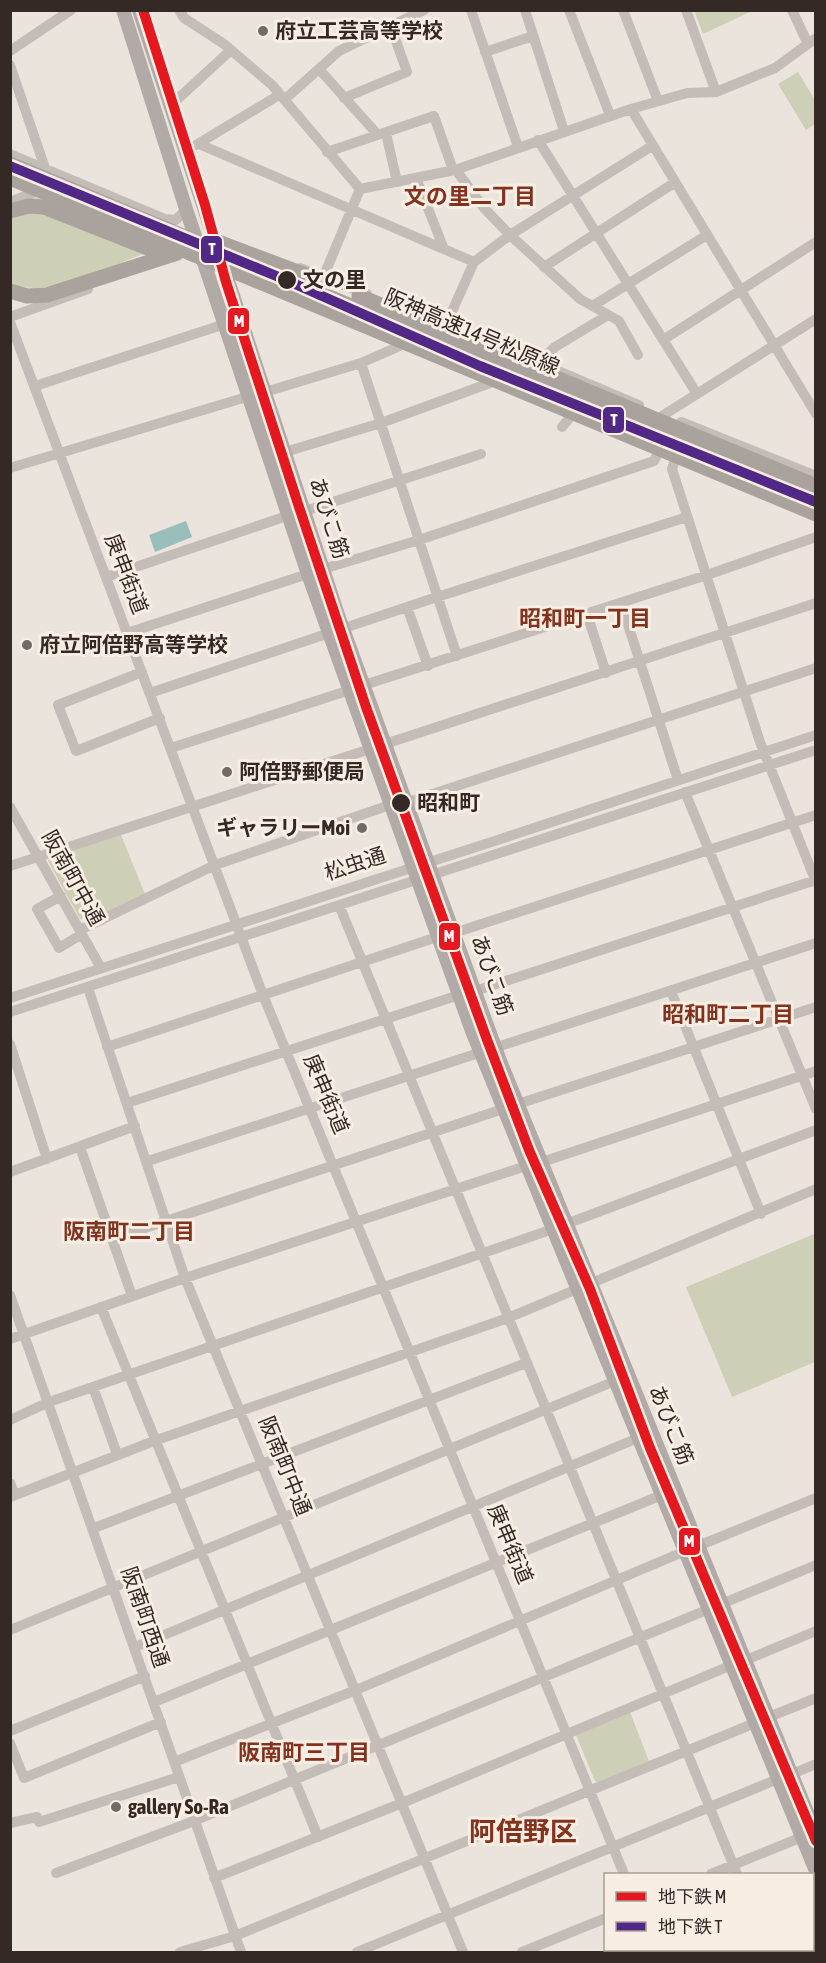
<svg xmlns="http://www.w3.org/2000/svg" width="826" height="1963" font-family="'Asap Condensed','Noto Sans JP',sans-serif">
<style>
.green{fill:#cdd0b6}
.water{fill:#99bebc}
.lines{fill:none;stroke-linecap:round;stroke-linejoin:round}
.minor{stroke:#c4bcb6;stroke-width:10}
.major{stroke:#b2aaa6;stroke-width:14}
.highway{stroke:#aaa39d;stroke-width:15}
.highway-bridge{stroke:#aaa39d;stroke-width:15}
.metro-1-casing{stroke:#f9eee3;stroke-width:15}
.metro-2-casing{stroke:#f9eee3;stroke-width:15}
.metro-1{stroke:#e5171f;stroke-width:10}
.metro-2{stroke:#522886;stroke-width:10}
.poi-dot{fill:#746a65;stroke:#f9eee3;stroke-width:2}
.stop-dot{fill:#342925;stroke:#f9eee3;stroke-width:2}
.labels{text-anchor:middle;stroke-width:6;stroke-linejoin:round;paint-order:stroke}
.poi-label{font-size:21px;font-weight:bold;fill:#342925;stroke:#f9eee3;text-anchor:start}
.stop-label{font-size:21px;font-weight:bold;fill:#342925;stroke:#f9eee3;text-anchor:start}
.street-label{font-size:21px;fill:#342925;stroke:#f9eee3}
.neighbourhood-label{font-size:22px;font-weight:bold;fill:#83321e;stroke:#f9eee3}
.district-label{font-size:27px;font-weight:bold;fill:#83321e;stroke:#f9eee3}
.line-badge{stroke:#f9eee3;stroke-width:2}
.badge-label{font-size:16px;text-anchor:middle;font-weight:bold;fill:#fff}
</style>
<rect width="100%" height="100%" fill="#ebe4dd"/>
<path class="green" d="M694 10H752V11L703 34Z
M798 72 815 100V124L806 130 778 84Z
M37 198 143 242 148 252C108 267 52 299 11 284L10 206Z
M121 835 145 894 91 920 80 919 48 861 49 858Z
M814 1234 815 1362 732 1397 686 1287Z
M630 1712 649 1761 599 1783 595 1781 576 1735Z"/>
<path class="water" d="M186 521 192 537 155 552 149 535Z"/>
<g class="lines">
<path class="minor" d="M179 10 184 18 224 44 272 85 360 189
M471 10 518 147
M525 10 564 131
M569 10 610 115
M623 10 658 101
M686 10 716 92
M792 10 808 44
M10 51 71 10
M485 52 533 36
M10 65 45 168 44 171
M319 69 378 135
M344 98 407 72 391 27
M284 100 339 51 424 10
M170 106 231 50
M631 109 816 414
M386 133 397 182
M538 140 697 394
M199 144 474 262
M196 145 279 95
M327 152 434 116 453 170
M10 154 165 219 176 220 186 209
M456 170 484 208 510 235 580 299 619 321 638 355
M416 178 444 249
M360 189 455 170 631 109 687 93 716 92 775 68 816 38
M10 202 33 193 37 185
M544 267 674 183
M300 268 367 294
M323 278 360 189
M594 305 707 235
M10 317 88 289
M10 322 263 995 624 1874
M446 325 474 262 510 235 652 146
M666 338 816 242
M537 362 639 405
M361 363 457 656
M538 363 555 347 608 315
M35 386 225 324
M265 392 361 363 402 345
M662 416 816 319
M681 422 816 476
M562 427 577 409
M285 452 381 423 490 383
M675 460 672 469 760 742 816 882
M10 468 250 396
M305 511 481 454
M323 569 419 540 654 461 658 453
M106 577 290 515
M621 603 678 780
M407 607 428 666
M587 614 606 673
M127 633 308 574
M142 672 58 705 76 751 160 718
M364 685 707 575 816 537
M150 693 437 597 687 517
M385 744 816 603
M171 748 350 690
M685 792 816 1109
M405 803 816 668
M10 807 101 968
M10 866 370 749
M61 896 37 909 59 948 82 934
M339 905 737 1874
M80 930 215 865 390 805
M454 933 816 815
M88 988 185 1278 463 1952
M475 991 816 880
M671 991 761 1214
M10 998C279 910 548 825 816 735
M10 1012 816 750
M10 1044 47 1159
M107 1047 440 936
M127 1103 459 995
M518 1104 816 1007
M80 1147 132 1296
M148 1161 816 943
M542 1162 816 1071
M10 1172 135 1126
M566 1224 816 1130
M112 1239 503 1109
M10 1295 241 1952
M101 1307 318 1837
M10 1339 185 1278 526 1166
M93 1387 117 1454
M10 1420 49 1402 553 1229
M10 1483 15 1495
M10 1497 154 1441 508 1318 816 1189
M94 1528 526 1363
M698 1546 816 1498
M10 1630 615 1381
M135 1647 638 1438
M746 1660 816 1631
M154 1702 662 1495
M769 1717 816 1698
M10 1731 145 1676
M10 1743 24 1778 161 1722
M174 1762 356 1690 683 1552
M792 1774 816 1764
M39 1822 179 1777
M10 1823 37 1817
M56 1873 194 1821 816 1565
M711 1874 807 1835
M214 1878 402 1803 732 1665
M812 1899 816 1898
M655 1950 657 1952
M768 1950 769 1952
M180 1952 235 1936 755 1723
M357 1952 778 1779
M522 1952 606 1918
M683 1952 690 1950"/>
<path class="major" d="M123 10 186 209 308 574 472 1031 816 1871
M139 10 339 618 500 1061 816 1834"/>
<path class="highway" d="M10 211 29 206 44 207 145 247
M213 240 306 275
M10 291 27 296 47 295 177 253"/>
<path class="highway-bridge" d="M10 164 816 500
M10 178 816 514
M145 247 174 254
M359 296 816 486"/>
<g class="metro-1-casing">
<path id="metro-1" d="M143 10 205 205 226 282 299 507 366 707 486 1037 529 1150 590 1289 650 1448 816 1841"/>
</g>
<g class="metro-2-casing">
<path id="metro-2" d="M10 166 286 280 480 366 816 502"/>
</g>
<use href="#metro-1" class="metro-1"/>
<use href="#metro-2" class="metro-2"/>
</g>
<g class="poi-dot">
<circle cx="263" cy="31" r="6"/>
<circle cx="27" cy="645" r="6"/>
<circle cx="227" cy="772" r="6"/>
<circle cx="362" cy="828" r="6"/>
<circle cx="116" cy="1807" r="6"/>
</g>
<g class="stop-dot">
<circle cx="287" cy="280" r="10"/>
<circle cx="401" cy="803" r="10"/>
</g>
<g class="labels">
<g class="poi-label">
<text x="275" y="38">府立工芸高等学校</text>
<text x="39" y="652">府立阿倍野高等学校</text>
<text x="239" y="779">阿倍野郵便局</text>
<text x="350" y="835" text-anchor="end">ギャラリーMoi</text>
<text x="128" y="1814">gallery So-Ra</text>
</g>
<g class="stop-label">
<text x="303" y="287">文の里</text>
<text x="417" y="810">昭和町</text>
</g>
<g class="street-label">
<text transform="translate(472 332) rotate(23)" y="7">阪神高速14号松原線</text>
<text transform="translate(329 518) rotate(72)" y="7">あびこ筋</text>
<text transform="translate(126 574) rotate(69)" y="7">庚申街道</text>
<text transform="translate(355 864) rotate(-18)" y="7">松虫通</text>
<text transform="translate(73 878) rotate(61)" y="7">阪南町中通</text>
<text transform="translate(492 975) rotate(70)" y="7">あびこ筋</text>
<text transform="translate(326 1094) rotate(67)" y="7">庚申街道</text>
<text transform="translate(671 1425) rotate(68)" y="7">あびこ筋</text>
<text transform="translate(285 1466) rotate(68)" y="7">阪南町中通</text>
<text transform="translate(510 1544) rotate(67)" y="7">庚申街道</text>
<text transform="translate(145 1617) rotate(71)" y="7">阪南町西通</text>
</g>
<g class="neighbourhood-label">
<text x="470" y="204">文の里二丁目</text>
<text x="585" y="626">昭和町一丁目</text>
<text x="728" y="1022">昭和町二丁目</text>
<text x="129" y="1239">阪南町二丁目</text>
<text x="304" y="1760">阪南町三丁目</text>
</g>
<g class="district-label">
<text x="523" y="1841">阿倍野区</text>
</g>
</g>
<g class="line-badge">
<rect x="200" y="235" width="23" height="29" rx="6" fill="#522886"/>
<rect x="227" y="307" width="23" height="28" rx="6" fill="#e5171f"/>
<rect x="602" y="406" width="23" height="28" rx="6" fill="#522886"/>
<rect x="438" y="922" width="23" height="29" rx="6" fill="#e5171f"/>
<rect x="678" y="1527" width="23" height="29" rx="6" fill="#e5171f"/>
</g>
<g class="badge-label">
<text x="212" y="255">T</text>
<text x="239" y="327">M</text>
<text x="614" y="426">T</text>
<text x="449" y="942">M</text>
<text x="689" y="1547">M</text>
</g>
<rect width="826" height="1963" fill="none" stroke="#342925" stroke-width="24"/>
<rect x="604" y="1873" width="210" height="78" fill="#f9eee3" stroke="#aa9f97" stroke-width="1.5"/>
<rect x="616" y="1892" width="30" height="9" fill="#e5171f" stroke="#aa9f97" stroke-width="1.5"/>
<text x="658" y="1903" font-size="18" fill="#342925">地下鉄 M</text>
<rect x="616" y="1922" width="30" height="9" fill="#522886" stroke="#aa9f97" stroke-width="1.5"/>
<text x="658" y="1933" font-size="18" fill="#342925">地下鉄 T</text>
</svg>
